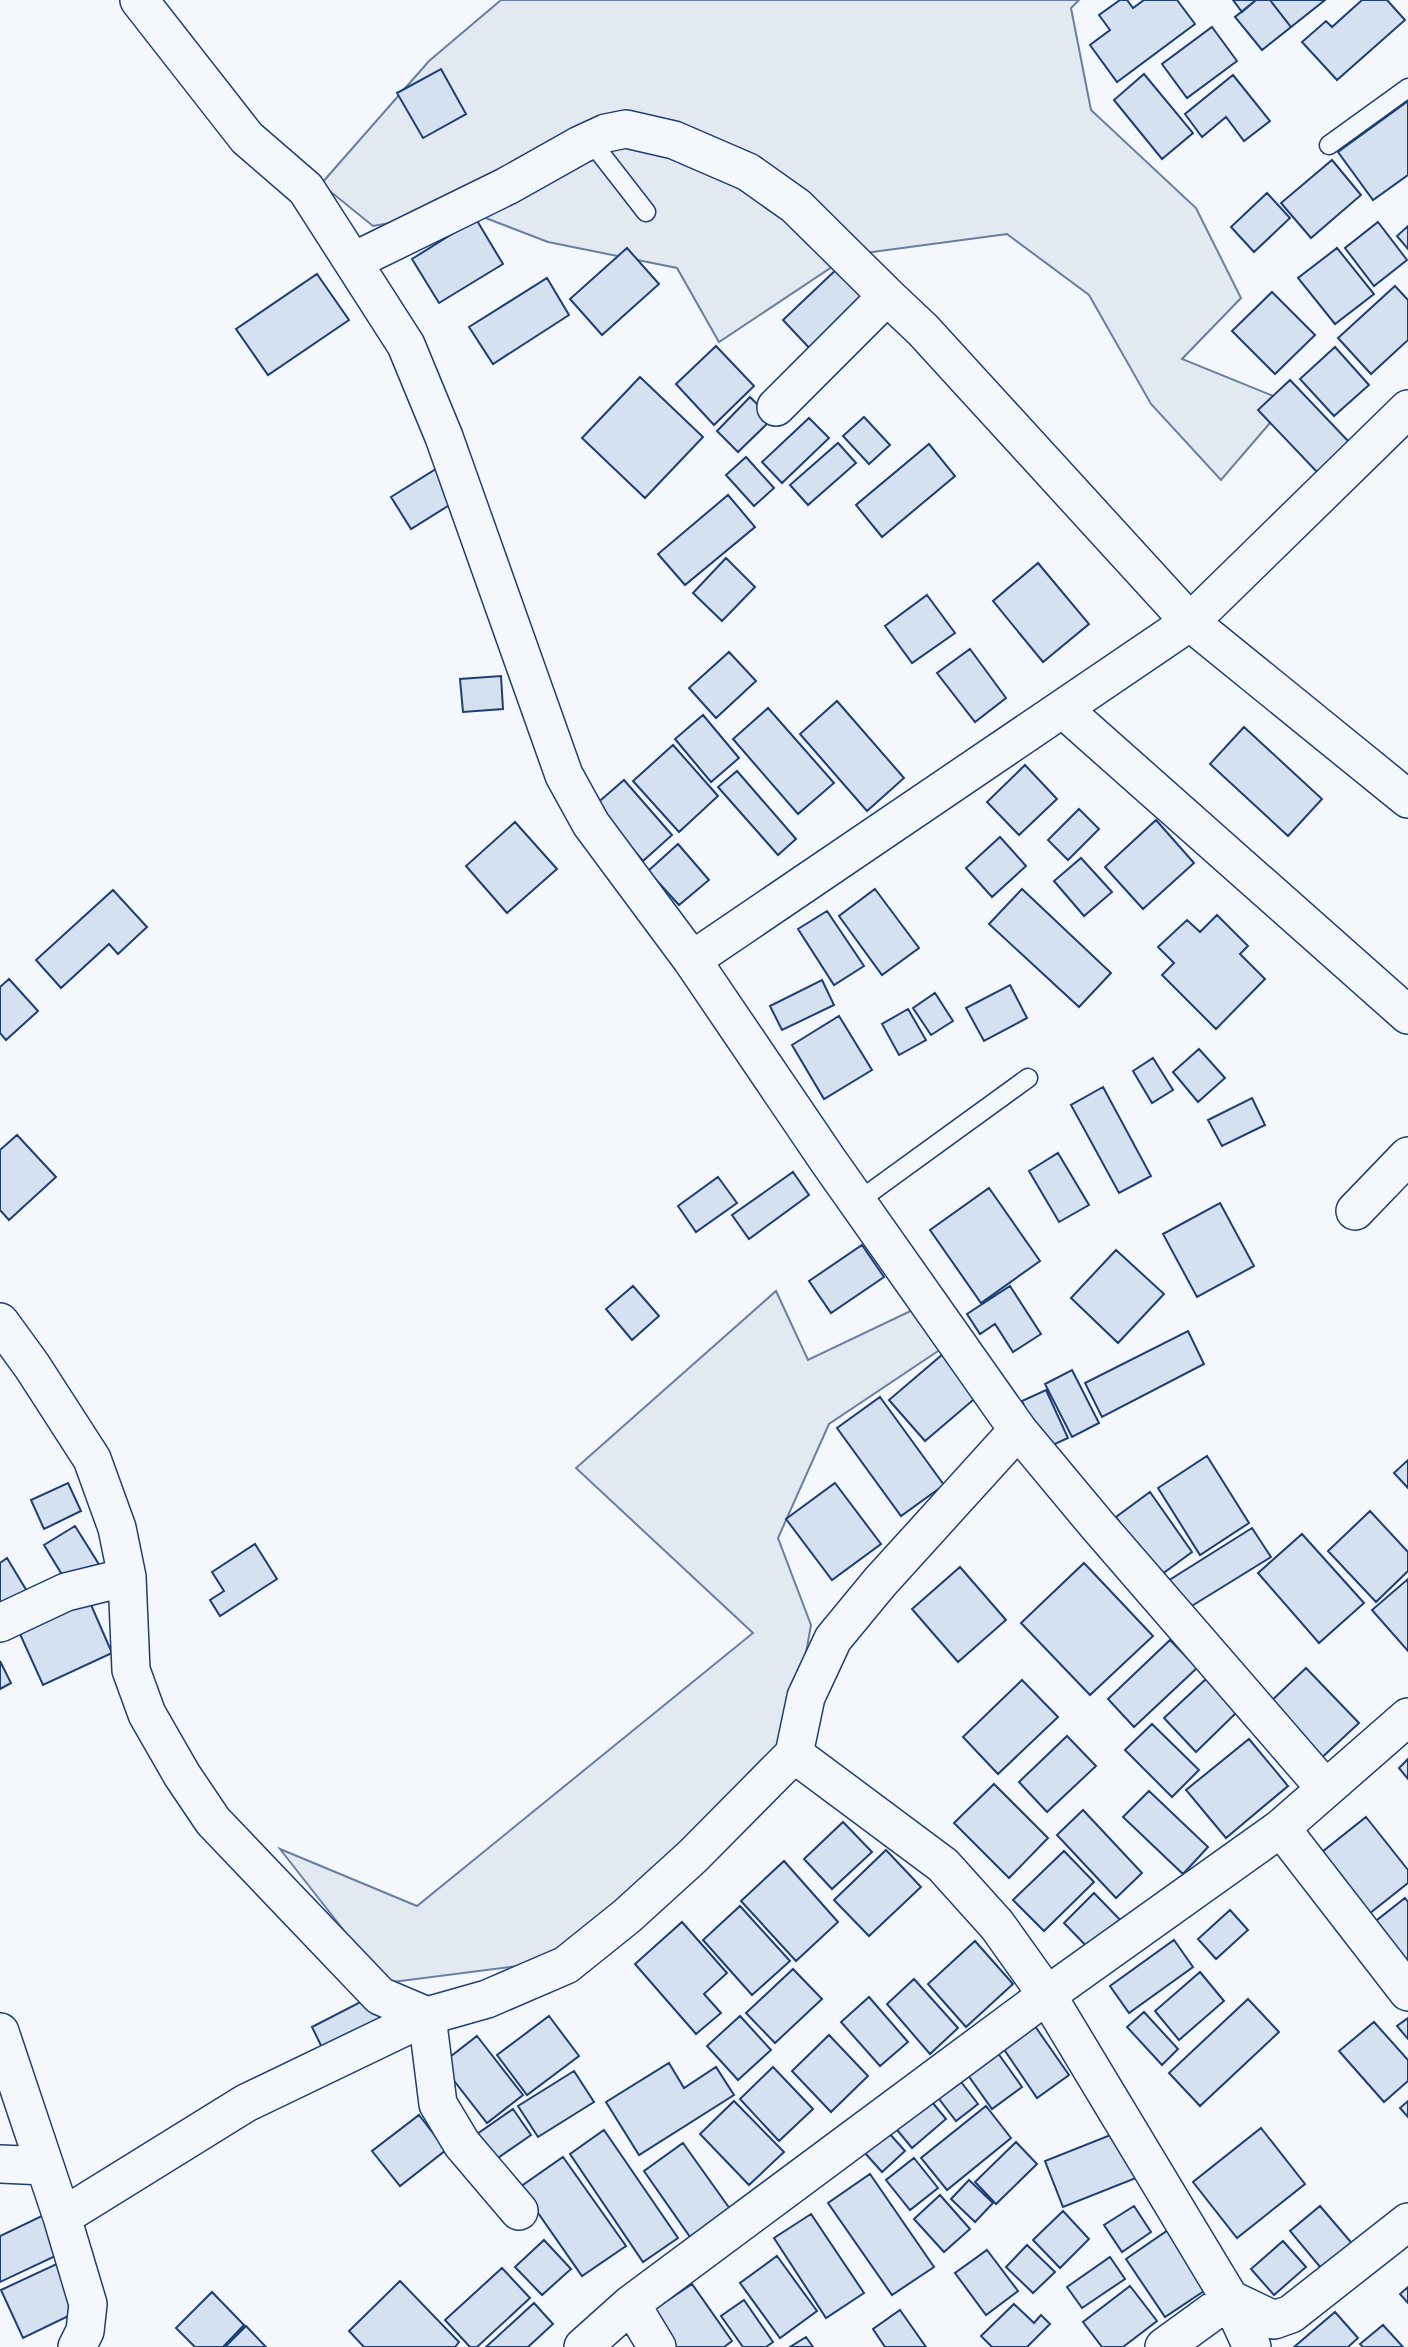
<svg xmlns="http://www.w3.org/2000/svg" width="1408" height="2347" font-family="'PT Sans Narrow',sans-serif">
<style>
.green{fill:#e3e9f0;stroke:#687fa3;stroke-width:2}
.building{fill:#d5e0f0;stroke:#1d3f73;stroke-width:2}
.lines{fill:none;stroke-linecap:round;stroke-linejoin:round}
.lane-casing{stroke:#1d3f73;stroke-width:21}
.street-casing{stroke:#1d3f73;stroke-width:40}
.lane{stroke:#f4f7fb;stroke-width:18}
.street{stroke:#f4f7fb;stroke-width:37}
</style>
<rect width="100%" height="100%" fill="#f4f7fb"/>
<path class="green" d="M501 0H1079L1071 8 1091 110 1196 208 1241 298 1182 359 1288 402 1221 480 1151 404 1089 295 1007 234 850 255 719 342 677 268 548 242 465 210 373 226 321 184 429 61Z
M776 1291 808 1360 921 1306 950 1343 829 1424 778 1538 811 1625 788 1754 564 1960 385 1983 280 1849 417 1906 753 1633 576 1468Z"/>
<path class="building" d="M1120 0H1127L1133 8 1144 0H1177L1195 24 1117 82 1090 45 1110 30 1099 15Z
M1233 0H1256L1242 12Z
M1256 0H1270L1291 27 1262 50 1235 17Z
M1270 0H1325L1291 27Z
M1362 0H1387L1405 20 1337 80 1302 42 1326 21 1332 27Z
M1212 27 1237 61 1187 98 1162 64Z
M441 69 466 114 423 138 397 93Z
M1144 74 1193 133 1162 159 1114 100Z
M1233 75 1270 121 1244 141 1226 117 1202 137 1185 114Z
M1408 101V175L1373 200 1338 152Z
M1332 160 1361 195 1311 238 1281 203Z
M1267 193 1290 218 1254 252 1231 227Z
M476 219 503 264 439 303 412 259Z
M1378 222 1407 260 1374 286 1345 248Z
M1408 226V249L1397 236Z
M627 248 659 284 602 335 570 299Z
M1337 248 1374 294 1335 324 1298 278Z
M840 266 871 299 814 353 783 320Z
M317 274 349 320 268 375 236 329Z
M547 278 569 315 493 364 469 327Z
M1395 286 1408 300V340L1371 374 1338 338Z
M1272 292 1315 335 1275 374 1232 331Z
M716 346 754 386 714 425 676 384Z
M1335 347 1369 385 1334 416 1300 379Z
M640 377 703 437 645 498 582 438Z
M1290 380 1350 443 1319 474 1258 410Z
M750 397 772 419 738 452 717 431Z
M864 417 890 445 869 464 843 436Z
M809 418 829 438 782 483 762 462Z
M838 443 856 463 808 505 790 485Z
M929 444 955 476 882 537 856 505Z
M746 457 774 488 754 506 726 475Z
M436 469 456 501 411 529 391 497Z
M728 495 755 527 685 585 658 554Z
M726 558 755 587 722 621 693 593Z
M1038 563 1089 624 1043 662 993 601Z
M927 595 955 633 912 663 885 626Z
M970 649 1006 698 975 722 937 673Z
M729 652 756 681 716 718 689 688Z
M501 676 503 709 463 712 460 679Z
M837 701 904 778 867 811 800 734Z
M768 708 834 783 798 814 733 739Z
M703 715 739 758 711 782 675 739Z
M1244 727 1322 799 1288 836 1210 764Z
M673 745 718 796 679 832 633 781Z
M1025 765 1057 799 1019 835 987 802Z
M737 771 796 839 778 855 718 787Z
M624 780 672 835 643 861 595 805Z
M1079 809 1099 829 1068 860 1048 840Z
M1156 820 1194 863 1143 909 1105 867Z
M515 822 557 869 507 913 466 866Z
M1000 837 1026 866 992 897 966 868Z
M678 844 709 880 679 905 648 871Z
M1081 858 1112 892 1084 916 1054 881Z
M875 889 919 948 882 975 839 916Z
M1022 889 1111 973 1079 1007 989 924Z
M113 890 147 927 118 954 109 944 61 988 36 960Z
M827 911 864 966 834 985 798 929Z
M1217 915 1248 946 1240 954 1265 979 1216 1029 1162 975 1174 963 1158 947 1187 920 1200 932Z
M9 979 38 1011 6 1040 0 1033V987Z
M822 980 834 1005 782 1030 770 1006Z
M1010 985 1027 1018 984 1041 966 1008Z
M935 993 953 1021 931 1035 913 1008Z
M908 1009 926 1040 899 1055 882 1024Z
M839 1016 872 1070 824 1099 792 1045Z
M1199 1049 1225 1078 1198 1102 1173 1072Z
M1153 1058 1173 1090 1152 1103 1133 1071Z
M1103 1087 1151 1176 1119 1193 1071 1105Z
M1252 1098 1265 1125 1222 1146 1208 1120Z
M17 1135 56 1177 9 1220 0 1210V1150Z
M1058 1153 1089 1205 1059 1222 1029 1171Z
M793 1172 809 1195 749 1239 732 1215Z
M718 1177 737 1203 696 1232 678 1206Z
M989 1188 1040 1261 981 1303 930 1230Z
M1220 1203 1254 1266 1197 1297 1163 1234Z
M862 1245 884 1277 831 1313 809 1281Z
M1116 1250 1164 1294 1118 1343 1071 1298Z
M633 1286 659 1316 632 1340 606 1309Z
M1010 1286 1041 1334 1013 1352 995 1324 980 1334 967 1314Z
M1188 1331 1204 1364 1102 1417 1085 1383Z
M943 1354 979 1395 925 1441 889 1400Z
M1072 1370 1099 1423 1072 1437 1045 1384Z
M1046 1390 1068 1438 1044 1449 1022 1401Z
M880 1397 944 1485 901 1516 837 1428Z
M1207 1456 1249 1523 1200 1555 1158 1488Z
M1408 1460V1488L1394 1473Z
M68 1483 81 1511 44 1529 31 1500Z
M835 1483 881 1544 832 1580 786 1519Z
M1150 1492 1192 1552 1158 1577 1116 1517Z
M1370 1511 1408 1552V1571L1376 1602 1328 1551Z
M75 1526 100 1566 69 1586 44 1545Z
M1252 1528 1271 1557 1182 1612 1163 1584Z
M1302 1534 1364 1603 1319 1643 1258 1573Z
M255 1544 277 1579 220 1616 210 1600 224 1591 212 1572Z
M7 1558 28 1593 0 1609V1563Z
M1084 1563 1153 1636 1090 1695 1021 1623Z
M960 1567 1006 1620 958 1662 912 1609Z
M1408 1579V1651L1372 1610Z
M85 1591 112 1653 43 1685 15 1623Z
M1170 1640 1197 1668 1134 1727 1108 1699Z
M0 1661 11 1683 0 1689Z
M1306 1668 1359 1723 1317 1762 1265 1707Z
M1206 1679 1237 1712 1196 1752 1164 1718Z
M1022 1680 1058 1717 998 1774 963 1737Z
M1152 1724 1199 1770 1172 1797 1125 1750Z
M1067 1736 1096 1766 1047 1812 1019 1782Z
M1249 1739 1288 1786 1226 1838 1186 1790Z
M1408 1759V1779L1399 1768Z
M994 1784 1048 1838 1009 1878 954 1823Z
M1149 1791 1208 1847 1183 1874 1123 1817Z
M1083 1810 1142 1873 1116 1898 1057 1835Z
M1366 1817 1408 1870V1883L1365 1917 1317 1856Z
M843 1822 872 1852 832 1889 804 1859Z
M886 1850 921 1887 869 1936 834 1900Z
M1064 1851 1094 1882 1044 1931 1013 1900Z
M784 1861 838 1922 796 1961 741 1901Z
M1094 1893 1128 1928 1097 1957 1064 1923Z
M1405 1898 1408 1902V1962L1405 1965 1372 1924Z
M740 1906 790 1961 752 1995 703 1940Z
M1230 1910 1248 1930 1216 1959 1198 1939Z
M682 1922 727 1973 704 1994 721 2013 696 2034 635 1964Z
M1174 1940 1193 1967 1129 2013 1110 1986Z
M975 1941 1013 1984 966 2027 928 1984Z
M793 1969 822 1999 775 2043 746 2013Z
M1200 1972 1224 2001 1179 2040 1155 2011Z
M914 1979 958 2028 930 2054 887 2004Z
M372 1996 389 2028 328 2060 312 2027Z
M869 1997 908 2042 880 2066 841 2022Z
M1248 1999 1279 2032 1200 2106 1169 2073Z
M1144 2012 1178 2049 1162 2065 1127 2027Z
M549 2016 579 2056 527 2095 497 2055Z
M740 2016 771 2050 738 2080 707 2046Z
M1408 2018V2039L1397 2026Z
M1030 2019 1069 2075 1037 2098 999 2042Z
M1374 2022 1408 2060V2081L1384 2102 1339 2051Z
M829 2035 868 2076 831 2112 792 2071Z
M477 2036 523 2095 487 2123 441 2064Z
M995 2049 1022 2087 992 2109 965 2071Z
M669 2063 684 2088 716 2067 734 2095 639 2155 606 2102Z
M773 2067 813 2109 779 2141 740 2099Z
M574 2071 594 2102 538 2137 518 2106Z
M955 2074 978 2104 956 2121 933 2091Z
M927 2096 946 2119 912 2148 893 2125Z
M734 2101 784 2152 749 2185 700 2134Z
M1408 2101V2117L1400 2108Z
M986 2106 1011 2138 947 2190 921 2158Z
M513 2109 531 2135 495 2160 477 2134Z
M419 2115 446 2150 400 2186 372 2151Z
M1261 2128 1305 2184 1237 2238 1193 2182Z
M604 2130 678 2238 643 2262 570 2154Z
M888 2132 905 2151 882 2172 865 2153Z
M1118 2132 1136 2178 1063 2207 1045 2161Z
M1016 2142 1037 2164 996 2204 975 2182Z
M683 2143 735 2216 695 2244 644 2171Z
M563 2157 626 2246 582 2276 520 2187Z
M914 2158 938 2188 910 2210 886 2180Z
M870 2174 934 2267 892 2295 828 2203Z
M969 2180 993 2203 975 2222 951 2199Z
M940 2195 970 2229 944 2252 914 2219Z
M1134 2206 1151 2232 1122 2252 1104 2225Z
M1320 2206 1361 2254 1331 2280 1290 2231Z
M1063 2211 1089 2239 1060 2268 1033 2240Z
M48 2213 66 2251 0 2282V2236Z
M811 2214 864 2293 826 2318 774 2238Z
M1171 2228 1210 2287 1165 2317 1126 2259Z
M544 2240 571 2269 542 2295 515 2267Z
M1283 2241 1306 2267 1274 2295 1251 2269Z
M1027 2245 1055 2272 1033 2293 1006 2267Z
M987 2250 1018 2291 986 2315 955 2273Z
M777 2256 817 2311 780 2338 740 2283Z
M1110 2257 1125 2279 1082 2308 1067 2287Z
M63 2261 85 2308 23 2338 1 2290Z
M502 2268 530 2298 477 2347H470L445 2320Z
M400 2281 459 2342 455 2347H364L349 2331Z
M692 2284 732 2341 724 2347H673L649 2313Z
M1130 2286 1157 2321 1123 2347H1102L1083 2322Z
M1408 2287V2303L1400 2294Z
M212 2292 244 2325 223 2347H195L176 2328Z
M744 2300 773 2342 766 2347H743L721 2316Z
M534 2303 553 2324 528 2347H486Z
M1014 2304 1034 2323 1041 2315 1050 2324 1027 2347H992L981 2336Z
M900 2310 926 2347H885L873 2329Z
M1335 2312 1358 2338 1348 2347H1294Z
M1383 2325 1403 2347H1363L1360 2344Z
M246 2326 266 2347H225Z
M806 2337 813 2347H790Z"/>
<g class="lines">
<g class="lane-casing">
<path id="lane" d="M590 140 646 212
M1329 145 1408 88
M857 1202 1028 1078"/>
</g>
<g class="street-casing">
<path id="street" d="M139 0 247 138 306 189 406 345 444 437 564 775 591 824 692 960
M354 261 507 186 580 145 606 133 626 129 674 140 748 172 796 206 887 296
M776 407 887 296 923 330 1190 622 1408 799
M1063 709 1408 1015
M1355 1211 1408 1156
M0 1322 32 1366 92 1459 117 1528 127 1577 131 1670 147 1714 182 1775 213 1821 380 1996 427 2016 487 1999 566 1965 627 1916 693 1856 794 1754 943 1865 997 1925 1047 1995 1230 2299 1252 2347
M0 1623 66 1592 127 1577
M794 1754 806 1697 833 1639 880 1582 1018 1430
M1325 1788 1098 1526 1018 1430 827 1159 692 960 1190 622 1408 409
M1281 1828 1408 1717
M0 2032 62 2217 88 2304 85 2331 77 2347
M0 2164 45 2166
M62 2217 246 2103 427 2016 438 2104 462 2144 519 2211
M631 2304 657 2347
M583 2347 631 2304 1047 1995 1281 1828 1408 1992
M1164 2347 1230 2299 1274 2320 1291 2314 1408 2222"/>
</g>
<use href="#lane" class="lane"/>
<use href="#street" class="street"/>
</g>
</svg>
